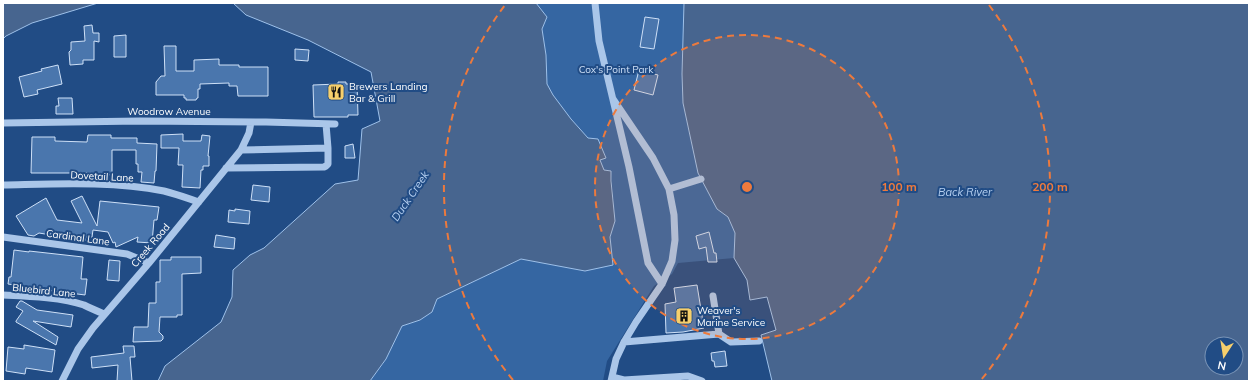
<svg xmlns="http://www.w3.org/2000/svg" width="1252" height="384" font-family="Mulish,sans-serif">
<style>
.green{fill:#3566a2}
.water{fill:#47658f;stroke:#9ec1ea;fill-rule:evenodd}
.building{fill:#4a76ad;stroke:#cee0f7}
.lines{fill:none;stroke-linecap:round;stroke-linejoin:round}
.minor{stroke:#aac6e9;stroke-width:7}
.ring{fill:none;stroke:#ed7a3d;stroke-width:2;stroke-dasharray:7 5}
.labels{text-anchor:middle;stroke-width:4;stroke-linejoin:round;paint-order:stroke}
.park-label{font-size:10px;fill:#cee0f7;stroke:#214c85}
.poi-label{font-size:10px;fill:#fff;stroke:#214c85;text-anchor:start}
.street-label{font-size:10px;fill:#fff;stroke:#214c85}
.water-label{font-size:11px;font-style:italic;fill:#b6d0f1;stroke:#214c85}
.centre{fill:#ed7a3d;stroke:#214c85;stroke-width:2}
.ring-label{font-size:12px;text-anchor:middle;font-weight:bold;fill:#ed7a3d;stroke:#214c85;stroke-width:4;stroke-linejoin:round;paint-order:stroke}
</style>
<rect width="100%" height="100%" fill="#214c85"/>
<path class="green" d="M536 3H684L682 75 683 103 692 146 717 209 728 217 735 233 734 258 678 263 672 274 654 286 607 361 603 381H370L383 364 402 326 420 320 432 312 437 299 521 259 585 271 610 242V237L615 221 611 172 604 171 600 160 606 158 598 139 588 138 571 119 553 95 547 84 546 55 542 29 547 17Z"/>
<path class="water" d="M3 3H98L32 23 6 36 3 39Z
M233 3H536L547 17 542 29 546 55 547 84 553 95 571 119 588 138 598 139 606 158 600 160 604 170 611 171V181L615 221 610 237 613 265 585 271 521 259 437 299 432 312 420 320 402 326 386 359 370 381H158L165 366 221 322 232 297 233 270 250 255 264 248 335 184 358 180 362 129 380 121 371 72 308 40 246 15Z
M684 3H1249V381H772L761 335 776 330 767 297 750 300 747 280 734 258 735 233 728 217 717 209 698 173 683 103 682 74ZM1212 344H1236V368H1212Z"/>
<path class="building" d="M645 17 659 19 654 49 640 47Z
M92 25 93 33H99V42L94 41V60H83V64L70 65 69 52 71 50V42L85 41 84 26Z
M126 35V57H114V36Z
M164 46H176V71H194V60L219 59V65H239V67H268V96H238L237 86H229V83L200 84V89H198V98H197L196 100H186V98H184V95H156V82L161 76H165Z
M295 49 309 50 308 61 295 60Z
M58 65 62 84 37 90 38 94 24 97 19 77 42 71 41 69Z
M639 70 658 75 653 95 634 90Z
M338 82H346V84H357L358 115H348V117H314L313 85 338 84Z
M58 98H72L73 114H56V106H59Z
M183 134V141H201L202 135 210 136 208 156H209V166H203V170H201L200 188 182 187 183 165H178L179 148H161V135Z
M88 135H111V138H137V143L157 144 156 171H155L154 183 141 182 142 172H138V164H136V150H112V175L86 173H31L32 137H55V141L87 142Z
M353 144 355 158H345V146Z
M253 185 270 187 269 202 251 200Z
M82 196 97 226 100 201 159 207 157 220H154L152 243 137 242 138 237 116 247 115 242 113 243 108 232 93 230 92 237H86L85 241 75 239V236L51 233V235L39 233 34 236 28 235 16 216 46 198 57 220 82 223 71 201Z
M235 209 250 211 249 224 228 222 229 210 235 211Z
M709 232 714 253H716L717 262H708L706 247 699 249 696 236Z
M216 235 235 238 234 249 214 247Z
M14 250 29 252V251L83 257 81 279H87L85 295 70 293H68V296L60 294V292L8 284 9 277H11Z
M171 257H201V273L182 274V315H177V317H160L159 332 163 336V339L161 341 133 342 134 327H148L149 303H156V282H160V260H171Z
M109 260 120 261 119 281 107 280Z
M697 285 704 328 683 332 666 333 665 304 676 302 674 288Z
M20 301H22L37 310 73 315 71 327 33 321 58 337 56 345 16 322V321L23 311 16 307Z
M24 345 55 350 52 372 26 368 25 374 6 371 8 347 24 349Z
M123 346H134L135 357H130L132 381H117L118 365 92 368 91 357 124 353Z
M725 351 727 366 715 367 714 361H712L711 353Z"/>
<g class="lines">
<path class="minor" d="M595 3 599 41 629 167 648 263 662 284
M3 123 140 121 266 122 335 124
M241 150 328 148
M226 168 324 167 326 166 328 164V148L326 124
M3 185C57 184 111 181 164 191 176 194 187 198 199 202
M669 189 701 179
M3 237 127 254 149 263
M3 295C26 296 62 297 84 305 90 308 97 311 104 314
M719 334 731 342 759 341
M624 342 719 334 713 296
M612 377 624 380 688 376 702 381
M62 381 78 349 93 328 149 263 241 150 249 133 251 122
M611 381 616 359 624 342 636 322 662 284 672 261 675 240 674 215 669 189 653 158 613 99"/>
</g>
<circle cx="747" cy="187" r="152" fill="#ed7a3d" fill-opacity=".12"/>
<g class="ring">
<circle cx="747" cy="187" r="152"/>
<path d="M513 380A303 303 0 0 1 505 5M989 5A303 303 0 0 1 981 380"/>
</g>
<defs>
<g id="restaurant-square" transform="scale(0.9)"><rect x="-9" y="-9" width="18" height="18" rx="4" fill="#f6cf6c" stroke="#214c85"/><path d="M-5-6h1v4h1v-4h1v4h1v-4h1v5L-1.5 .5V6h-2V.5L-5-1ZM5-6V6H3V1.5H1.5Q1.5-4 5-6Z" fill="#111"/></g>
<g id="building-square" transform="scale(0.9)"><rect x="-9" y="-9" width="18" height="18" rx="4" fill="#f6cf6c" stroke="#214c85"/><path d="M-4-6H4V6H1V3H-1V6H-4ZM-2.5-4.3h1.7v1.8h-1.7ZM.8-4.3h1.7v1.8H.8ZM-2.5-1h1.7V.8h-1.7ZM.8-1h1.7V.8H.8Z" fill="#111"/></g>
</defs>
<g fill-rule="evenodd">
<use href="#restaurant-square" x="336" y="92"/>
<use href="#building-square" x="684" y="316"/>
</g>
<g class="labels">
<g class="park-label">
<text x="616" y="73">Cox's Point Park</text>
</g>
<g class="poi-label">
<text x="349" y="90">Brewers Landing<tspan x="349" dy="12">Bar &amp; Grill</tspan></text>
<text x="697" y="314">Weaver's<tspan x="697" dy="12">Marine Service</tspan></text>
</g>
<g class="street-label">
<text x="169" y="115">Woodrow Avenue</text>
<text transform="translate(102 176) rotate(3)" y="4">Dovetail Lane</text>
<text transform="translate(78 237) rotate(8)" y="4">Cardinal Lane</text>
<text transform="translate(150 245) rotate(-50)" y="4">Creek Road</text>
<text transform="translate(44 290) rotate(6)" y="4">Bluebird Lane</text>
</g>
<g class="water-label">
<text x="965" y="196">Back River</text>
<text transform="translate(410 196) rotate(-56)" y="4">Duck Creek</text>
</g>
</g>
<circle cx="747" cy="187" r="6" class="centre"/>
<g class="ring-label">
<text x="899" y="191">100 m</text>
<text x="1050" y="191">200 m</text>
</g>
<rect width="1252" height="384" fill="none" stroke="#ffffff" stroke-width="8"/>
<g transform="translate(1224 356) rotate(192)"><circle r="19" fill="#214c85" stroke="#7a94b6"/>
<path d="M0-3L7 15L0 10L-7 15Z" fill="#f6cf6c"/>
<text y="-6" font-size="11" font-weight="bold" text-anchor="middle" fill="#ffffff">N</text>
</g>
</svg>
